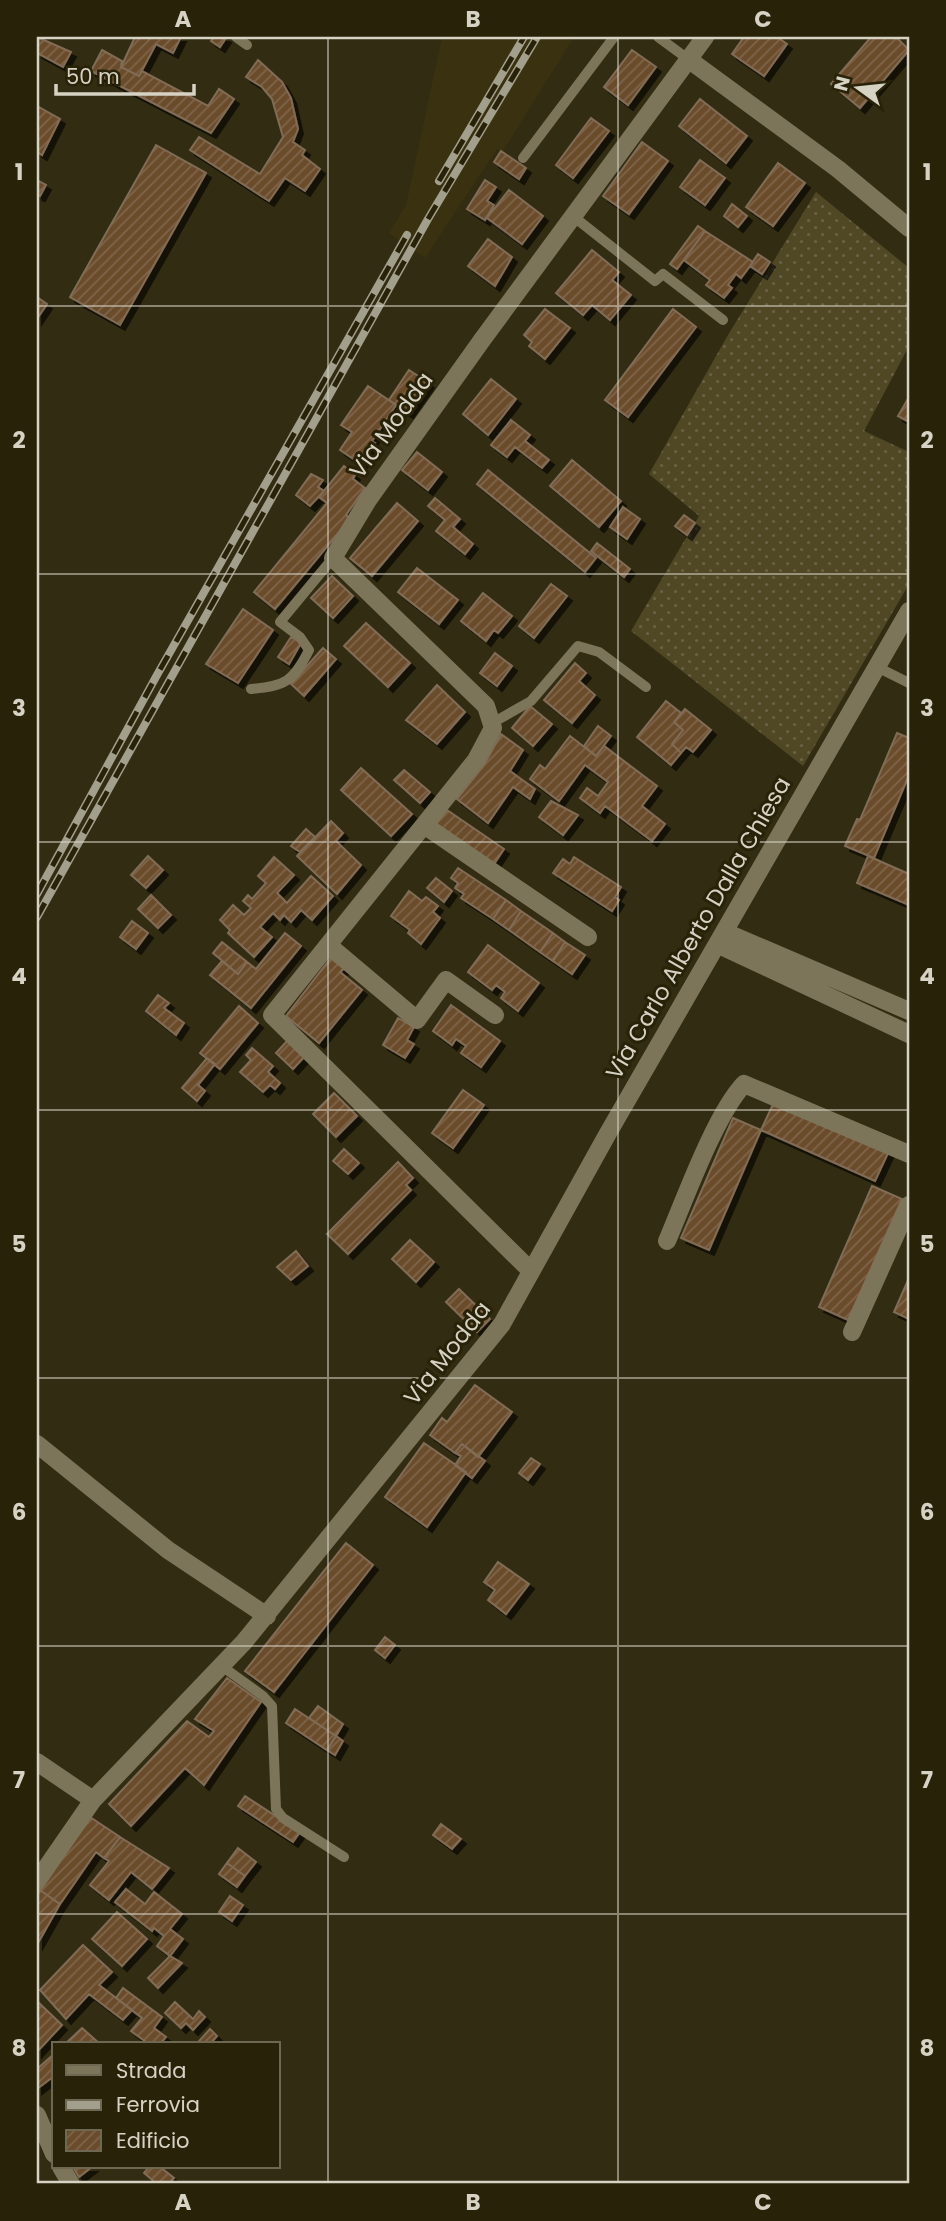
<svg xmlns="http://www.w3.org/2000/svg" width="946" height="2221" font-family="Poppins,sans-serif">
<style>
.built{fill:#3a3110}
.grass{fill:url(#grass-dots)}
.building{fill:url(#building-hatch);stroke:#816c57;stroke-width:2;filter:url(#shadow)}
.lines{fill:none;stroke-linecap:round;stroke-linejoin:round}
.lane{stroke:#7d755a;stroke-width:10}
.street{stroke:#7d755a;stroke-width:18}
.rail-casing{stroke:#a39f8d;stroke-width:8}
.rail{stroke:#282208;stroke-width:5;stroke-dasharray:16;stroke-linecap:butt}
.grid{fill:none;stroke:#d6d2c4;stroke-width:2;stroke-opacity:0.55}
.labels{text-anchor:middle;stroke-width:6;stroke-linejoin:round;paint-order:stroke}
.street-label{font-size:23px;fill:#d6d2c4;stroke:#282208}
.neatline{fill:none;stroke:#d6d2c4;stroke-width:2.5}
.grid-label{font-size:23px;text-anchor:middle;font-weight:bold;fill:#d6d2c4}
</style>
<defs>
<pattern id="grass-dots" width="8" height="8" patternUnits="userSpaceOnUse" patternTransform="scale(1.75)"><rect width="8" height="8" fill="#504725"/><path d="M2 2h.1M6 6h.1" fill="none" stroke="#686143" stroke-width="1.8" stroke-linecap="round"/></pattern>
<pattern id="building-hatch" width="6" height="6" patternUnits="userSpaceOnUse" patternTransform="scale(1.75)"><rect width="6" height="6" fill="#6a4c2c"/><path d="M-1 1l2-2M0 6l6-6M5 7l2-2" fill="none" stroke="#7f6549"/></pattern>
<filter id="shadow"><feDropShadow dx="5" dy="5" stdDeviation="0" flood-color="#0009"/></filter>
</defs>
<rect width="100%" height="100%" fill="#322c12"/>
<path class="built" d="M442 37H574L503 151 497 149 425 258 389 233 406 205Z"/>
<path class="grass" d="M816 192 909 268V346L864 431 909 452V584L803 766 631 631 699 516 649 474 728 335Z"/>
<path class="building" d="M37 37 71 52 63 67 37 53Z
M135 37H181L173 53 156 44 139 76 121 67Z
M214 37H224L226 38 220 47 211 41Z
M744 37H777L787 44 764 76 732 54Z
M871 37H896L909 50 860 108 831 84Z
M102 50 122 61 121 67 139 76 142 71 208 106 219 89 234 99 211 133 91 71Z
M632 50 656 67 628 105 604 87Z
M258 60 282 82 291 98 298 129 293 142 305 150 302 155 320 169 305 191 285 178 269 201 190 150 199 137 260 174 283 137 272 99 262 87 246 77Z
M700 99 747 136 726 163 679 126Z
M37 106 60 119 42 155 37 152Z
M591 118 609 131 573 178 556 165Z
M642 142 668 161 629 214 603 196Z
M156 145 206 173 120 325 70 297Z
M501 151 526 168 519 179 494 162Z
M700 160 725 178 705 205 680 187Z
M778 163 805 183 773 226 746 207Z
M37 180 46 185 40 196 37 195Z
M485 180 496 187 487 201 494 205 485 220 467 209Z
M509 190 543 216 522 244 487 218Z
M732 204 747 216 738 227 724 216Z
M698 226 705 231 677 269 670 264Z
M705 231 753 262 741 278 736 274 728 285 732 288 724 298 706 285 710 280 684 260Z
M488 239 512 257 495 286 468 266Z
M592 250 619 272 612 280 631 295 610 320 592 305 583 315 556 293Z
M758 254 770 262 762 274 750 266Z
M37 297 47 304 37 319Z
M545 309 570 328 545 359 529 346 532 342 524 335Z
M673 309 696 327 628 417 605 400Z
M409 370 429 383 408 413 389 400Z
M491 379 516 399 488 435 463 414Z
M368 386 396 405 372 441 375 443 361 464 340 450 352 432 341 425Z
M909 397V422L898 416Z
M511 420 530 435 525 441 549 460 542 468 515 447 507 457 491 445Z
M417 452 442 472 428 490 402 470Z
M572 460 621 501 599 527 550 486Z
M344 466 355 475 353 479 365 488 346 515 350 519 275 609 254 592 327 503 319 497Z
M488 470 596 558 585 572 477 484Z
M311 474 323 480 318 487 324 491 310 506 296 495Z
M435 498 460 519 453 527 473 544 465 554 436 531 445 520 428 506Z
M397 503 418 521 372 576 350 558Z
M623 507 640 519 627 539 610 527Z
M684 515 695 523 687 535 675 526Z
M597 543 630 569 624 577 591 551Z
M417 568 458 600 439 624 398 592Z
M332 576 353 596 333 618 311 598Z
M551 584 567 596 534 638 519 626Z
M483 593 512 616 498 633 494 630 486 641 461 621Z
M243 609 273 630 238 683 206 664Z
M366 623 410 663 388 687 344 646Z
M291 637 301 643 289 664 278 657Z
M323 648 336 659 304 696 291 684Z
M495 653 512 666 497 686 480 673Z
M575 663 586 673 579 681 595 695 572 723 544 700Z
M437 685 465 712 437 744 406 720Z
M666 701 681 713 674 722 683 730 672 744 681 753 671 765 637 737Z
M530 706 552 724 533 746 512 728Z
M685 709 711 730 693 752 686 747 681 753 672 744 683 730 674 722Z
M598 726 611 736 596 756 584 746Z
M897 733 909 738V775L874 858 845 846 857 819 860 820Z
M501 734 523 750 510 771 535 789 530 799 513 787 488 823 457 799 484 765Z
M570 736 596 756 604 746 657 786 642 806 665 824 652 841 605 806 600 813 580 798 587 788 598 796 608 782 585 765 559 801 530 779 540 765 545 769Z
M361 768 412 814 391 836 341 790Z
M404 770 430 792 420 803 394 780Z
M551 801 578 815 563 835 539 817Z
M447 810 504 849 494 864 436 824Z
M331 821 343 833 336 841 361 865 337 894 297 856Z
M306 829 315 837 300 852 291 846Z
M148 856 163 870 146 888 131 875Z
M868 856 909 874V905L857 883Z
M274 857 294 875 277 893 287 903 311 876 333 896 312 920 301 910 291 922 284 915 280 920 273 913 260 927 272 937 254 957 228 933 230 930 220 920 233 905 244 915 251 908 243 901 248 895 252 899 266 883 258 876Z
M574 857 621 887 615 897 619 900 612 911 553 873 563 859 570 864Z
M458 868 506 900 493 919 461 898 464 894 455 888 458 883 451 878Z
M436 878 452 891 444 902 427 888Z
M409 891 422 901 426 897 438 906 433 912 440 918 421 944 408 933 410 930 391 916Z
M151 895 171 915 158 928 138 909Z
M506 900 521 911 509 930 493 919Z
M521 911 553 933 540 952 509 930Z
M132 921 148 933 136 949 120 937Z
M285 933 301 946 251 1008 210 975 222 961 238 974 247 962 256 969Z
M553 933 565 942 553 961 540 952Z
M222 942 247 962 238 974 213 953Z
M565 942 585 955 572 974 553 961Z
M488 945 539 983 518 1011 501 998 505 992 496 985 492 990 468 972Z
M333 955 346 967 340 972 362 990 319 1043 286 1016Z
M158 995 169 1003 164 1008 184 1023 176 1035 146 1011Z
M451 1005 500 1041 481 1067 461 1053 466 1046 456 1039 452 1045 433 1031Z
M239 1006 258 1023 220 1069 200 1053Z
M398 1018 414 1027 407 1040 414 1044 405 1058 383 1045Z
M288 1040 305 1056 293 1069 276 1053Z
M252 1048 273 1066 268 1072 280 1083 275 1089 270 1085 263 1092 240 1072 251 1060 246 1055Z
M207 1058 215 1064 198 1085 205 1091 197 1101 182 1088Z
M463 1090 484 1105 453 1148 432 1133Z
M334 1093 357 1116 336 1137 313 1114Z
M774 1102 888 1153 875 1181 761 1130Z
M733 1118 761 1130 709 1250 681 1238Z
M344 1149 359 1163 348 1174 333 1161Z
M398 1162 413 1178 406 1185 411 1190 348 1254 327 1234Z
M872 1186 902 1199 848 1320 819 1307Z
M410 1240 434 1262 416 1282 392 1259Z
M296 1251 308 1266 291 1280 277 1267Z
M909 1278V1319L894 1312Z
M459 1289 490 1319 477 1332 446 1302Z
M475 1385 512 1412 478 1457 462 1444 455 1453 430 1435 442 1418 447 1422Z
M424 1443 466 1472 427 1527 385 1497Z
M462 1444 485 1461 472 1478 455 1465 461 1456 455 1453Z
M531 1458 540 1464 528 1480 519 1473Z
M346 1543 373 1565 274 1692 245 1671Z
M498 1562 529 1584 506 1614 488 1600 495 1590 484 1582Z
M385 1637 395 1645 385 1658 375 1650Z
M227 1678 261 1702 204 1785 185 1768 131 1826 109 1804 187 1721 209 1737 214 1731 195 1719Z
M318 1706 343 1724 336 1736 309 1718Z
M295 1709 336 1736 327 1750 286 1723Z
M336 1736 343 1741 335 1755 327 1750Z
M245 1796 300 1832 293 1842 238 1806Z
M90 1817 120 1837 104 1858 96 1852 60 1904 40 1890Z
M441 1824 461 1839 452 1849 433 1835Z
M120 1837 169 1868 152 1889 131 1872 109 1900 90 1885 109 1861 104 1858Z
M238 1848 256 1862 245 1876 227 1863Z
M227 1863 245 1876 237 1887 219 1874Z
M126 1889 145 1904 154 1892 182 1914 170 1929 183 1939 170 1956 157 1946 164 1936 154 1928 152 1931 115 1902Z
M40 1890 60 1904 38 1943 37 1896Z
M230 1896 243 1905 232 1921 219 1912Z
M117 1912 147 1939 122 1966 92 1939Z
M83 1945 112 1972 99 1985 132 2010 123 2020 89 1994 66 2019 40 1990Z
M170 1956 182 1963 158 1988 148 1978Z
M123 1988 162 2017 154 2028 166 2037 160 2044H149L131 2031 142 2018 116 1998Z
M37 2001 62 2025 37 2052Z
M175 2002 193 2019 199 2011 205 2017 193 2030 186 2023 181 2028 165 2013Z
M82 2028 100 2044H65Z
M210 2029 217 2036 210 2044H203L199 2041Z
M54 2054V2076L37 2089V2069Z
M73 2167H92L79 2177Z
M149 2167H160L174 2178 169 2184H157L144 2173Z"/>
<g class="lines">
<path class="lane" d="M236 37 247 45
M658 37 688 59
M523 158 614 37
M574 217 655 281 663 274 723 320
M877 667 909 683
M251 689C285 686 293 682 309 650L300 637 280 622 333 558
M494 722 531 701 578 646 599 652 646 687
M223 1667 263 1696 272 1706 276 1809 283 1818 344 1857"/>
<path class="street" d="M688 59 838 169 909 228
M424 825 588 937
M725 932 909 1011
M717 944 909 1034
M328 945 417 1020 446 980 495 1015
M667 1241C685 1199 715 1115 744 1084L909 1154
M531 1271 272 1015 476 760 493 728 486 706 333 558 368 500 482 340 705 37
M852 1332 909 1205
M37 1444 168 1550 267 1616
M37 1762 93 1800 37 1881
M93 1800 244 1642 502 1324 607 1135 909 611
M37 2115 54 2154
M61 2167 71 2184"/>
<g class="rail-casing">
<path id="rail" d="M439 181 524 37
M37 894 157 675 407 235
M37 917 428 219 537 37"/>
</g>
<use href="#rail" class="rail"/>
</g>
<path class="grid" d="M328 37V2184M618 37V2184M37 306H909M37 574H909M37 842H909M37 1110H909M37 1378H909M37 1646H909M37 1914H909"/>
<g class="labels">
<g class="street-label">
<text transform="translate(391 425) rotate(-54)" y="8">Via Modda</text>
<text transform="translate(698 928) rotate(-60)" y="8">Via Carlo Alberto Dalla Chiesa</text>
<text transform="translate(447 1353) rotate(-52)" y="8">Via Modda</text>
</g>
</g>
<rect width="946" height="2221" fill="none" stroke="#282208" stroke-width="77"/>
<rect x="52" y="2042" width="228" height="126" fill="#282208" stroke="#6e6853" stroke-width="2"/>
<rect x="66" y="2065" width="35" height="10" fill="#7d755a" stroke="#6e6853" stroke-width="2"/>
<text x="116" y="2078" font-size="21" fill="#d6d2c4">Strada</text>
<rect x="66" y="2100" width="35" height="10" fill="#a39f8d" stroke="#6e6853" stroke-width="2"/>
<text x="116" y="2112" font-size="21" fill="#d6d2c4">Ferrovia</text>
<rect x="66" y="2130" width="35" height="21" fill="url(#building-hatch)" stroke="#6e6853" stroke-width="2"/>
<text x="116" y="2148" font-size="21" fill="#d6d2c4">Edificio</text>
<g transform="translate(858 88) rotate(285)" stroke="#282208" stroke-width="5" paint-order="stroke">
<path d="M0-5L12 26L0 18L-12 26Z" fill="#d6d2c4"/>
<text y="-10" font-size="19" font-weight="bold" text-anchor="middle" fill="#d6d2c4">N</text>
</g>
<path d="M56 84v10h138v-10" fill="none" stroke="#d6d2c4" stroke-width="3.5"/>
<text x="66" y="84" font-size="21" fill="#d6d2c4" stroke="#282208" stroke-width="5" paint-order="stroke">50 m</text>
<rect x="38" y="38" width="870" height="2144" class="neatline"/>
<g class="grid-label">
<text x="183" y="27">A</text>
<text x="473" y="27">B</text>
<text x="763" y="27">C</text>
<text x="19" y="180">1</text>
<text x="927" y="180">1</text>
<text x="19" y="448">2</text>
<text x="927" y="448">2</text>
<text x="19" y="716">3</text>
<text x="927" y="716">3</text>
<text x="19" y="984">4</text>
<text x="927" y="984">4</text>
<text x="19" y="1252">5</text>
<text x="927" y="1252">5</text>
<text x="19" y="1520">6</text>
<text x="927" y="1520">6</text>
<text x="19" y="1788">7</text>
<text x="927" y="1788">7</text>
<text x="19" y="2056">8</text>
<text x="927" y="2056">8</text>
<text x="183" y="2210">A</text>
<text x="473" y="2210">B</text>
<text x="763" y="2210">C</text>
</g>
</svg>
